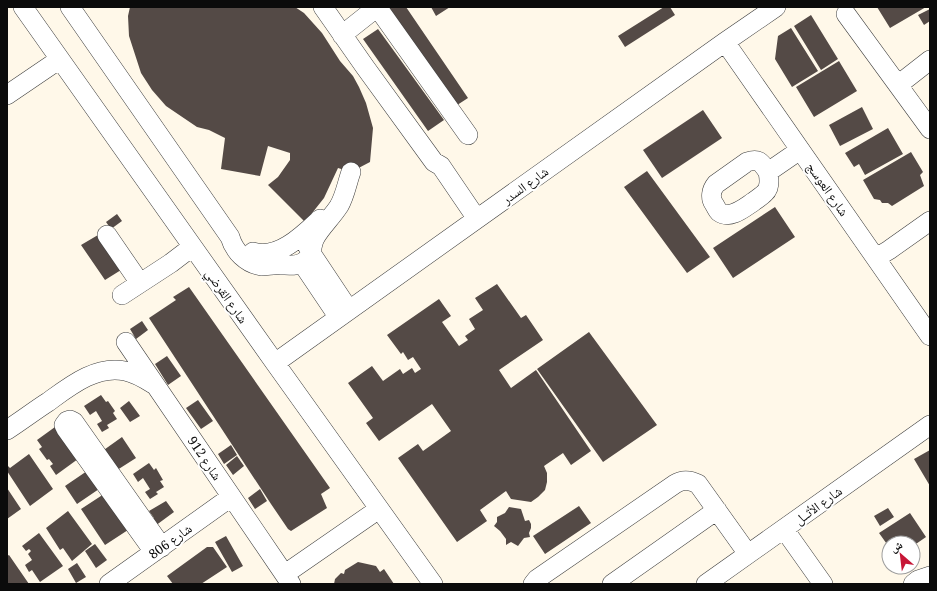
<svg xmlns="http://www.w3.org/2000/svg" width="937" height="591" font-family="Georgia,'Noto Naskh Arabic',serif">
<style>
.building{fill:#544a46}
.lines{fill:none;stroke-linecap:round;stroke-linejoin:round}
.minor-casing{stroke:#3e3e3e;stroke-width:20}
.minor{stroke:#fff;stroke-width:19}
.labels{text-anchor:middle;stroke-width:4;stroke-linejoin:round;paint-order:stroke}
.street-label{font-size:13px;fill:#0b0b0b;stroke:#fff}
</style>
<rect width="100%" height="100%" fill="#fff8e9"/>
<path class="building" d="M130 7H295L304 13 322 33 340 61 353 76 359 87 366 103 373 128 370 162 351 172 338 168 324 198 305 222 268 185 278 177 290 160V153L268 146 260 176 221 169 225 138 209 130 197 127 166 106 152 90 141 73 129 36 128 16Z
M381 7H406L468 98 451 109Z
M431 7H450L436 16Z
M664 7H670L675 15 625 47 618 36Z
M877 7H926L890 28Z
M930 9V21L924 25 918 15Z
M811 15 838 59 821 70 794 26Z
M791 28 818 71 792 87 775 59 778 36Z
M378 29 444 120 428 131 363 39Z
M839 61 857 91 814 117 796 87Z
M862 107 873 129 840 146 829 125Z
M703 110 722 138 662 178 643 150Z
M888 128 903 154 865 175 859 164 854 167 845 153Z
M911 152 923 172 920 175 924 186 892 206 888 203H882L880 200 874 199 863 180Z
M647 171 710 257 687 273 624 187Z
M775 207 795 237 733 278 713 248Z
M117 214 122 221 111 229 106 222Z
M98 235 121 270 105 280 81 245Z
M497 284 521 318 526 315 543 340 499 370 511 388 536 370 591 451 571 465 563 453 544 466 547 473V482L545 490 538 497 531 502 511 499 506 491 480 510 487 521 457 542 398 458 418 444 423 451 451 431 432 404 379 441 366 423 373 418 348 383 372 366 383 381 400 369 403 374 412 368 415 373 421 369 413 357 408 360 403 352 401 354 387 335 439 299 451 316 442 322 459 346 468 340 465 336 475 329 469 319 483 310 475 298Z
M189 287 330 488 321 494 327 508 291 531 288 529 271 504 149 318 176 300 173 297Z
M142 321 148 330 136 339 130 329Z
M589 332 657 425 603 462 537 369Z
M167 356 181 376 168 385 155 364Z
M101 395 106 402 108 401 115 411 113 413 117 419 107 425 109 428 102 432 97 424 102 421 96 411 90 415 84 406Z
M198 400 213 421 201 429 186 408Z
M129 401 140 416 130 422 120 408Z
M55 427 78 459 56 475 50 466 53 464 49 459 47 460 39 449 42 447 37 440Z
M122 437 136 458 114 472 101 452Z
M231 445 237 455 224 464 218 454Z
M930 450V486L914 459Z
M29 454 53 489 30 506 7 471V465L10 468Z
M237 456 244 466 233 475 226 465Z
M149 463 154 470 156 468 163 480 160 481 164 487 156 492 158 494 150 499 145 492 150 489 143 478 138 482 133 474Z
M87 471 99 489 77 504 65 486Z
M7 488 21 509 7 519Z
M260 489 267 501 255 509 248 498Z
M104 494 128 530 105 545 81 509Z
M166 501 174 512 155 526 150 520 154 518 149 511Z
M579 506 591 523 545 554 533 536Z
M509 507 521 509 525 521 529 520 531 524V528L529 533 530 537 524 538 518 546 511 542 506 545V539L500 531 494 526 497 522V517L505 513Z
M888 508 894 517 880 526 874 516Z
M68 511 92 544 72 561 63 548 60 550 46 528Z
M910 513 926 537 913 546V543H889V547L879 533Z
M39 533 63 566 40 582 32 570 29 572 25 565 32 560 28 554 31 551 29 549 26 551 22 546Z
M226 536 243 566 232 572 215 542Z
M95 544 107 560 96 568 85 551Z
M207 547H213L227 567 201 584H173L167 576Z
M9 555 29 584H7V556Z
M358 562 376 566 380 572 384 569 394 584H334L335 579 341 573 344 574 345 570Z
M77 563 86 577 76 583 68 569Z"/>
<g class="lines">
<g class="minor-casing">
<path id="minor" d="M23 7 275 363 433 584
M70 7 230 237C234 251 246 264 262 266 268 266 274 264 280 265 289 265 299 267 306 260 313 254 311 245 315 238 321 227 332 217 339 206 345 196 347 183 351 172
M323 7 365 67 434 162 441 166 443 169 477 219
M846 14 930 129
M342 35 371 12 376 10 380 11 468 135
M725 42 930 336
M898 85 930 60
M7 95 60 59
M768 172C769 177 770 182 768 188 766 194 758 198 753 202 744 208 730 220 719 212 717 210 716 207 714 204 710 198 711 190 716 184L747 162C759 158 761 162 768 172L800 150
M107 235 140 283
M306 243 311 253 349 310
M253 252C278 260 303 235 320 219
M876 258 889 250 930 221
M302 263 337 315
M122 295 171 263 192 247
M126 342 291 584
M275 363 725 42 776 7
M7 430C21 421 34 411 48 402 70 386 96 365 125 371 135 373 145 379 153 384
M784 529 823 584
M154 552 66 429 64 425 67 421 70 420 74 422 162 547
M285 574 379 509
M109 584 231 497
M533 584 537 579 675 484C683 479 690 480 698 484L748 554
M612 584 717 510
M706 584 930 425
M913 584 918 580 930 576"/>
</g>
<use href="#minor" class="minor"/>
</g>
<g class="labels">
<g class="street-label">
<text transform="translate(525 185) rotate(-36)" y="5">شارع السدر</text>
<text transform="translate(828 189) rotate(55)" y="5">شارع العوسج</text>
<text transform="translate(227 296) rotate(55)" y="5">شارع القرضي</text>
<text transform="translate(205 458) rotate(56)" y="5">شارع 912</text>
<text transform="translate(818 505) rotate(-36)" y="5">شارع الأثــل</text>
<text transform="translate(170 541) rotate(-36)" y="5">شارع 806</text>
</g>
</g>
<rect width="937" height="591" fill="none" stroke="#0b0b0b" stroke-width="16"/>
<g transform="translate(901 555) rotate(332)"><circle r="19" fill="#ffffff" stroke="#9d9d9d"/>
<path d="M0-3L7 15L0 10L-7 15Z" fill="#c71636"/>
<text y="-6" font-size="11" font-weight="bold" text-anchor="middle" fill="#0b0b0b">ش</text>
</g>
</svg>
